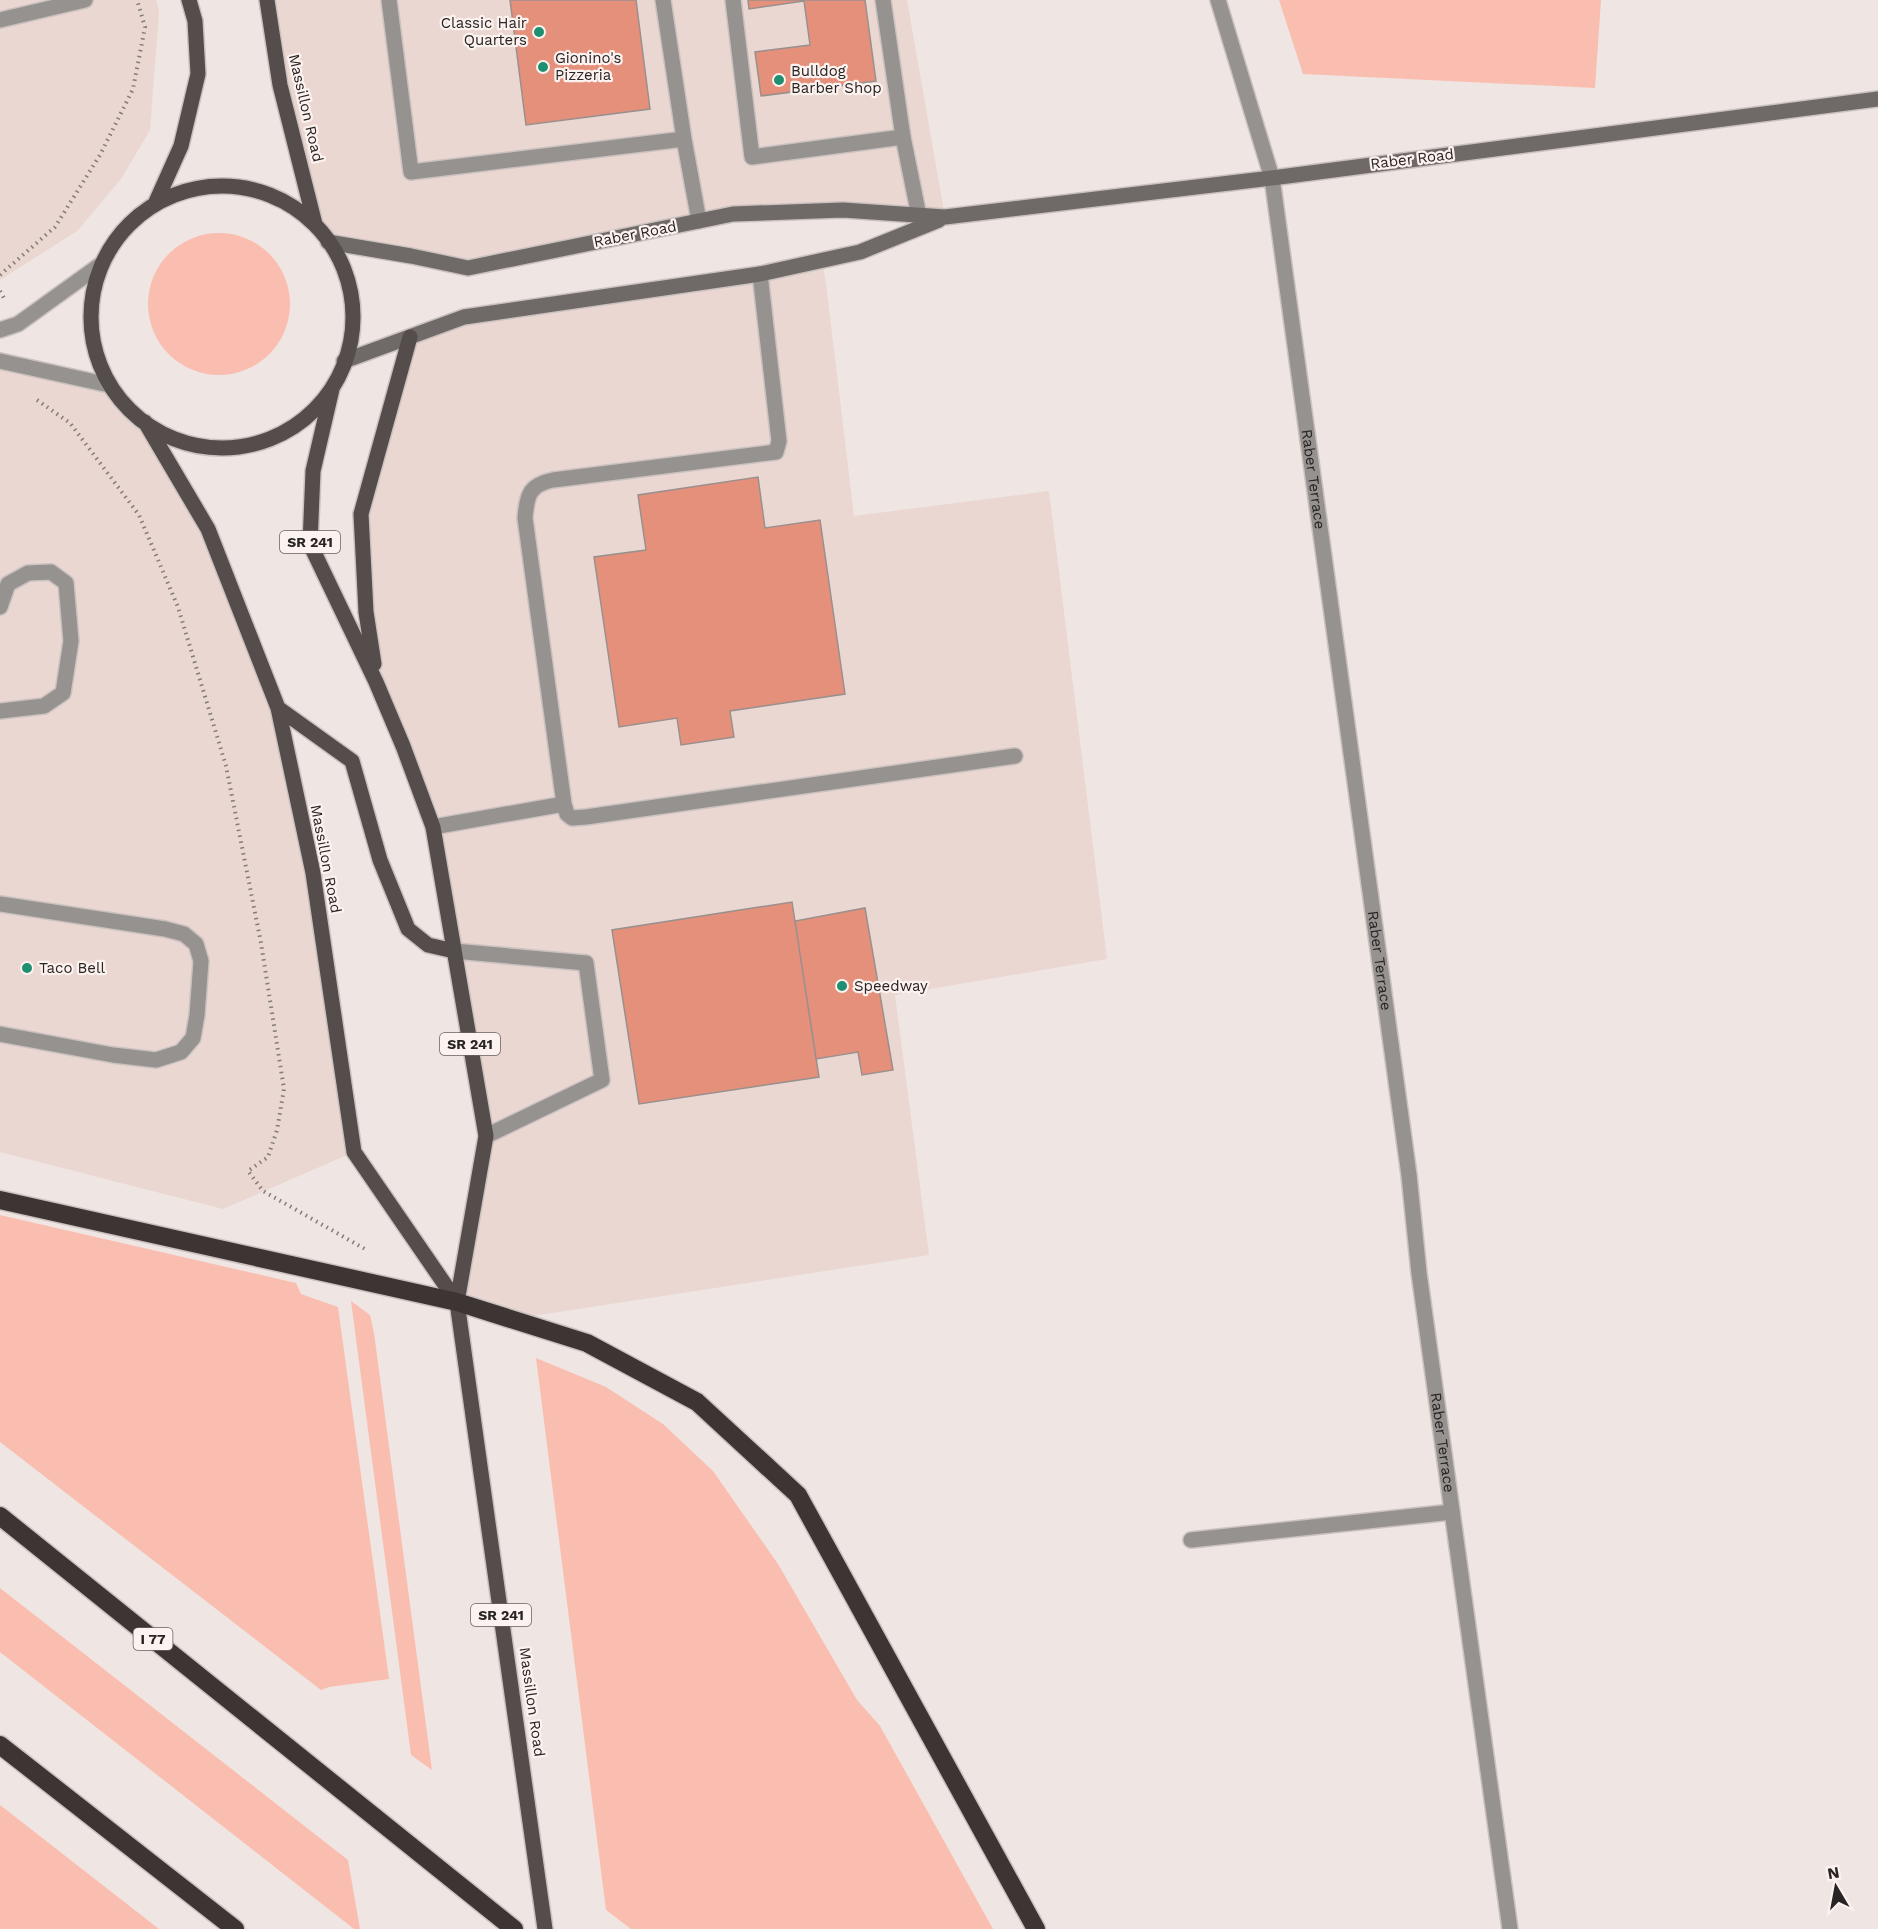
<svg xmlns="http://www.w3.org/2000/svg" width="1878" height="1929" font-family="'Work Sans',sans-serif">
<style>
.built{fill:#ead7d2}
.green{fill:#fabeb0}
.building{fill:#e5907b;stroke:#99908e;stroke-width:1.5}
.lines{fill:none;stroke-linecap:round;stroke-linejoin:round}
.lane-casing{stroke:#cbc2c0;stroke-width:18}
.street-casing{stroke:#cbc2c0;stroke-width:18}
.secondary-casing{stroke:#cbc2c0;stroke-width:18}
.primary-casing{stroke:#cbc2c0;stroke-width:18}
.highway-casing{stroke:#cbc2c0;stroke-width:21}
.path{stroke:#837c7a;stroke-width:4;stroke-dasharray:1.5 4.5;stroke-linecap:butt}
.lane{stroke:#969290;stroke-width:15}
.street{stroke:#969290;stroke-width:15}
.secondary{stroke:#6f6967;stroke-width:15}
.primary{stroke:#544d4b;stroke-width:15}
.highway{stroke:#3d3533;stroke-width:18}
.poi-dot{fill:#1e8f70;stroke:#fcf2ef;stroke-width:2}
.labels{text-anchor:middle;stroke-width:4.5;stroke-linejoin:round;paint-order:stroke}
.shield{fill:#fcf2ef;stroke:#686260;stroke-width:1.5}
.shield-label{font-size:14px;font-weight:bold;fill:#282423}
.poi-label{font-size:15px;fill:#282423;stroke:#fcf2ef;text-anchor:start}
.street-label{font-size:15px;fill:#282423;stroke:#fcf2ef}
</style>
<rect width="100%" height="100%" fill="#efe5e2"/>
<path class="built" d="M0 0H156L159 12 150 130 121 179 77 231 0 280Z
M267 0H907L945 217 733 214 468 268 328 242 315 224Z
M822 260 826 284 854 516 1049 491 1107 959 895 995 929 1255 513 1319 457 1302 486 1136 433 827 376 682 366 498 410 337 464 317Z
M0 361 109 385 135 416 145 422 208 529 278 708 354 1152 223 1209 0 1152Z"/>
<path class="green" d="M1279 0H1601L1595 88 1303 74Z
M148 304a71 71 0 1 1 142 0a71 71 0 1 1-142 0Z
M0 1215 296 1283 301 1294 338 1307 389 1679 329 1687 321 1690 0 1442Z
M351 1301 370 1315 374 1333 432 1770 411 1755Z
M536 1358 606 1387 663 1424 713 1471 778 1564 857 1700 880 1726 993 1929H631L606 1910Z
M0 1588 348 1860 360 1929H354L0 1652Z
M0 1805 159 1929H0Z"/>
<path class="building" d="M510 0H636L650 109 526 125Z
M748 0H865L876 81 761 96 755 52 810 45 804 1 749 9Z
M758 477 765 528 820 520 845 694 730 711 734 737 681 745 677 718 619 727 594 557 646 550 638 495Z
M792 902 819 1077 639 1104 612 930Z
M865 908 893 1070 862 1075 858 1052 816 1059 795 921Z"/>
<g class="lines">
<g class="lane-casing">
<path id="lane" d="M389 0 411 172 684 139 663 0
M733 0 752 157 903 137
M883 0 903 137 919 216
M0 20 85 0
M684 139 699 221
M760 274 779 441 776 452 553 480C529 485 527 495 525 518L564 804 567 814 572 818 586 817 1015 756
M0 330 18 324 100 265
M0 361 109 385
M0 607 8 584 28 573 51 572 66 583 71 641 63 693 44 706 0 711
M433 827 564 804
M0 904 165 929 184 934 196 944 201 961 197 1015 193 1038 181 1052 156 1060 113 1055 0 1034
M454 951 586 963 602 1080 486 1136
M1191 1540 1452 1512"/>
</g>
<g class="street-casing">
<g id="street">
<path id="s1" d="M1218 0 1272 178 1409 1175 1419 1273 1510 1929"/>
</g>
</g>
<g class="secondary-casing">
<path id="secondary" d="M328 242 411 256 468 268 733 214 843 210 945 217 1272 178 1878 99
M344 361 464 317 760 274 860 252 939 220"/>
</g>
<g class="primary-casing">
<path id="primary" d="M267 0 280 85 315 224
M91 317a131 131 0 1 1 262 0a131 131 0 1 1-262 0Z
M155 204 181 146 198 74 195 21 189 0
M332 389 313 471 310 544 376 682 403 746 433 827 486 1136 457 1302 545 1929
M145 422 208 529 278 708 313 873 354 1152 457 1302
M374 664 366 612 361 514 410 337
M278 708 352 761 380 860 408 929 428 945 454 951"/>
</g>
<g class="highway-casing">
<path id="highway" d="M0 1200 457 1302 587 1343 697 1402 798 1495 1036 1929
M0 1516 514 1929
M0 1745 235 1929"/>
</g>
<path class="path" d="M0 275 55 227 100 155 133 89 145 27 137 0
M0 291 5 300
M37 400 70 423 139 515 178 607 226 766 261 943 284 1089 277 1130 268 1157 248 1171 263 1191 365 1249"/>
<use href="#lane" class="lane"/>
<use href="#street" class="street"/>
<use href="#secondary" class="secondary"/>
<use href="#primary" class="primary"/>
<use href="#highway" class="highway"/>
</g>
<g class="poi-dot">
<circle cx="539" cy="32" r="6"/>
<circle cx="543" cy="67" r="6"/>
<circle cx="779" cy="80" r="6"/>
<circle cx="27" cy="968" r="6"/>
<circle cx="842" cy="986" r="6"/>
</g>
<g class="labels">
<g class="shield">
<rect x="280" y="531" width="60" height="22" rx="4.5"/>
<rect x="440" y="1033" width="60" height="22" rx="4.5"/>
<rect x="471" y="1604" width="60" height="22" rx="4.5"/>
<rect x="133.5" y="1628" width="39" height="22" rx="4.5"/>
</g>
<g class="shield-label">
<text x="310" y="547">SR 241</text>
<text x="470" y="1049">SR 241</text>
<text x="501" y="1620">SR 241</text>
<text x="153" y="1644">I 77</text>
</g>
<g class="poi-label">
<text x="527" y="28" text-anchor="end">Classic Hair<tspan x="527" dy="17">Quarters</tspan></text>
<text x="555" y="63">Gionino's<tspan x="555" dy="17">Pizzeria</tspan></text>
<text x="791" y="76">Bulldog<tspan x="791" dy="17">Barber Shop</tspan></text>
<text x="39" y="973">Taco Bell</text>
<text x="854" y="991">Speedway</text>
</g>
<g class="street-label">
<text transform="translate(306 108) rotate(77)" y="5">Massillon Road</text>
<text transform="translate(1412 159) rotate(-7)" y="5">Raber Road</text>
<text transform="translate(635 234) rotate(-11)" y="5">Raber Road</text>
<text dy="5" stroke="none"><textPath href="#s1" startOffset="490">Raber Terrace</textPath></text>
<text transform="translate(326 859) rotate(79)" y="5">Massillon Road</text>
<text dy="5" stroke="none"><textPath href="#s1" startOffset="976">Raber Terrace</textPath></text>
<text dy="5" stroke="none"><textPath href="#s1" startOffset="1462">Raber Terrace</textPath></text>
<text transform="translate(532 1702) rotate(82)" y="5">Massillon Road</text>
</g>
</g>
<g transform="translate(1836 1887) rotate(350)" stroke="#fcf2ef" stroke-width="4.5" paint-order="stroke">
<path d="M0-4.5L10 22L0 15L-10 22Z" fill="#282423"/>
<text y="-9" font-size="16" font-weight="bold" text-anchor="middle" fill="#282423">N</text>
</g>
</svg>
